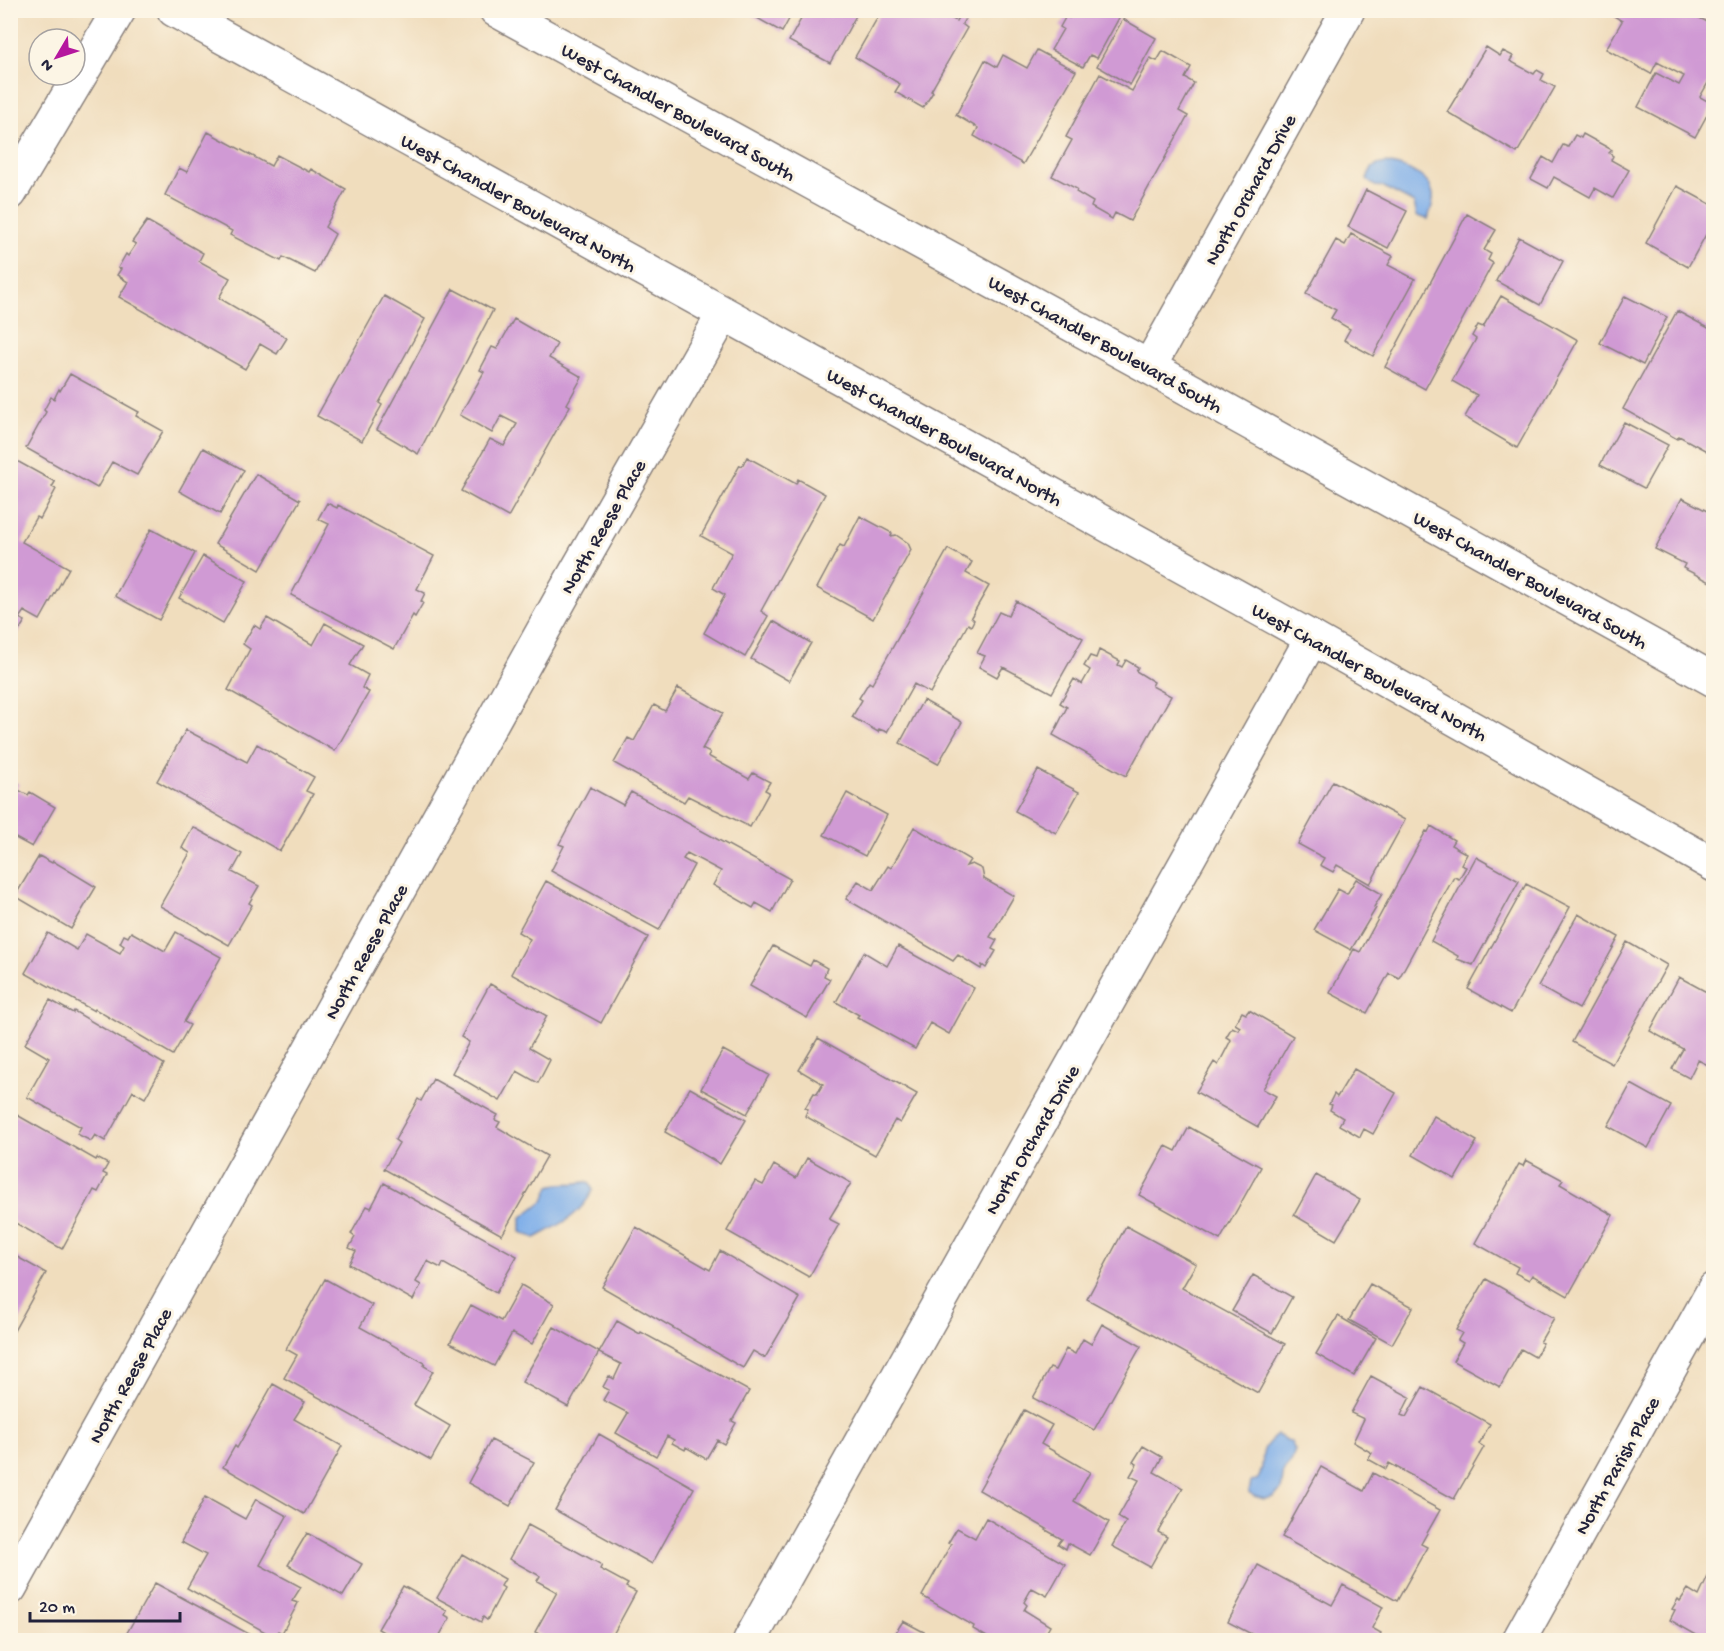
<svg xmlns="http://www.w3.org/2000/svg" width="1724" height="1651" font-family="'Gochi Hand',sans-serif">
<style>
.water{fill:#7eaee9;stroke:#506892;stroke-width:1.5}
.building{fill:#d09ad4}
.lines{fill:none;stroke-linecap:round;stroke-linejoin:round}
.minor-casing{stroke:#89807c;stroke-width:36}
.secondary-casing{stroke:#89807c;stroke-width:36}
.minor{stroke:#fff;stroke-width:33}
.secondary{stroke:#fff;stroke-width:33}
.labels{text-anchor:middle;stroke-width:6;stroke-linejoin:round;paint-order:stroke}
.street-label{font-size:20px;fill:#22223b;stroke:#fcf5e5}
</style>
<rect width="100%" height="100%" fill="#fcf5e5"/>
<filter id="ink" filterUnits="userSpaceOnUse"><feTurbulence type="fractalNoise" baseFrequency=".0167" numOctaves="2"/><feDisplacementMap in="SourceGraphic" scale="12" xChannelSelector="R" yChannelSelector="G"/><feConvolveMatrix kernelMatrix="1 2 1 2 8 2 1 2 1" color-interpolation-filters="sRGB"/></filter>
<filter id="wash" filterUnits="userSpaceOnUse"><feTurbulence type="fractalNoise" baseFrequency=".008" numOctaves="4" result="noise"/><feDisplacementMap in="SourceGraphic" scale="24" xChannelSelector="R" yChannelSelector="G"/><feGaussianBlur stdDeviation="1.35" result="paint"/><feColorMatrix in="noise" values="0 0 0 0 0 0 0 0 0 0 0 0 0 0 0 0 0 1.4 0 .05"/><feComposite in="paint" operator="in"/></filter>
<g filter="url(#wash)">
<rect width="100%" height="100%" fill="#f0ddbd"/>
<path class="water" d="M1386 163C1403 166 1430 175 1433 195 1434 203 1430 211 1428 219L1417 216 1414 203 1384 187 1375 186 1367 180C1370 167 1374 165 1386 163Z
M585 1182 590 1183 593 1190C580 1216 560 1225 535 1238L521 1232V1218L544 1200 550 1186C560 1182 573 1185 585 1182Z
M1277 1435 1291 1442 1295 1450 1291 1462 1284 1470 1281 1490 1273 1497 1264 1499 1254 1496 1249 1492 1251 1482 1258 1479C1269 1459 1253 1454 1277 1435Z"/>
<g id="blocks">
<path class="building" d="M743 10H794L782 32Z
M806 10H859L830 63 789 41Z
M882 10H953L949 17 956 21 960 14 966 17 962 24 967 28 931 91 933 92 923 108 895 92 900 84 855 57Z
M1073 10H1110L1120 16 1097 58 1090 55 1083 67 1051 50 1063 29 1060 27 1066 16 1069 18Z
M1617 10H1683L1714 25V72L1700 97 1713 104 1695 137 1638 107 1656 73 1679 85 1684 76 1657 62 1651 74 1606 49 1622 21 1614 16Z
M1123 19 1156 38 1130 85 1097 66Z
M1486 47 1500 56 1503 51 1513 56 1510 61 1534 74 1537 70 1544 74 1541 80 1555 87 1517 153 1447 112Z
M1037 50 1076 71 1023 164 974 136 978 128 956 115 985 60 997 67 1003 55 1027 68Z
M1163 51 1191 67 1185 78 1194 83 1179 111 1188 116 1130 221 1115 213 1112 219 1091 207 1093 202 1076 192 1077 189 1052 176 1072 140 1066 137 1100 74 1132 91 1150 58 1157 61Z
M208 132 271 166 277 155 309 172 311 169 346 189 325 227 335 234 315 273 283 257 281 261 230 235 232 231 165 195 179 168 187 172Z
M1583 134 1612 150 1609 153 1613 156 1611 160 1629 170 1613 198 1595 188 1590 197 1554 177 1548 188 1531 179 1543 157 1553 163 1563 145 1568 147 1575 135 1581 138Z
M1677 186 1714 206V220L1688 267 1646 243Z
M1366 190 1407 211 1388 248 1348 227Z
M1467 214 1496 230 1484 250 1491 254 1488 260 1493 263 1425 389 1385 367Z
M147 221 203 253 199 261 230 278 219 298 287 338 277 354 260 344 245 369 119 297 128 282 117 275 121 269 118 268 126 254 128 256 136 244 132 242Z
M1351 234 1393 256 1388 265 1415 279 1373 356 1344 340 1350 329 1331 318 1336 310 1306 294 1336 240 1345 245Z
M1519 237 1563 261 1540 305 1496 281Z
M453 289 493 310 418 454 377 430Z
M384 296 425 319 379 403 382 405 362 441 317 416Z
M1501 296 1578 340 1517 448 1465 417 1477 395 1452 381 1476 339 1472 336 1478 325 1483 327Z
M1625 296 1667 317 1643 365 1600 343Z
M1677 311 1714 331V455L1679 436 1677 439 1623 409Z
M514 319 557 344 549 358 582 377 567 404 570 406 508 517 461 491 490 439 504 446 517 424 501 416 492 433 460 415 484 372 480 370 492 347 497 349Z
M70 374 139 412 136 416 163 431 137 475 112 462 97 488 26 448 46 412 44 410 51 397 54 399 59 389 60 391Z
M1624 422 1668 445 1644 488 1600 465Z
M203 448 244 470 220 514 179 491Z
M747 457 796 484 798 479 825 494 761 611 768 616 745 657 704 633 725 595 713 588 732 553 701 536 740 465 742 466Z
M15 460 55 482 52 487 56 489 40 519 36 517 22 542 69 568 40 620 24 611 19 618 25 621 15 637 10 634V468Z
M256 474 300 500 260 570 215 544Z
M1682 498 1711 513 1714 509V584L1683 568 1685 564 1655 549Z
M327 503 337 508 338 505 434 556 417 589 425 593 421 601 423 603 415 617 413 615 394 649 291 595 329 524 318 519Z
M860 516 892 533 891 536 896 535 908 543 911 550 873 619 817 588 840 545 844 547Z
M151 529 195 553 159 620 115 596Z
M948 549 972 562 966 573 989 586 971 617 974 620 971 626 968 624 930 693 914 684 887 732 879 729 878 732 852 717 862 700 859 698 869 682 872 684Z
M203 556 247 581 223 623 179 598Z
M1016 601 1083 638 1052 693 1003 667 997 677 979 667 985 656 977 653 999 612 1008 616Z
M267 618 313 645 325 623 363 644 350 665 368 675 362 688 369 692 335 751 228 690 250 649 243 644 254 625 260 629Z
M773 621 811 643 789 681 751 659Z
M1099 650 1120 661 1118 665 1122 667 1126 660 1138 667 1136 671 1154 682 1152 686 1171 696 1126 776 1053 735 1067 707 1060 703 1074 679 1082 684 1090 670 1084 666 1090 656 1096 658Z
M678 688 723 713 702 749 710 753 708 756 749 779 753 773 770 782 765 790 769 792 750 827 688 796 684 802 614 763 628 738 634 741 654 705 665 711Z
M923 700 962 722 938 764 900 743Z
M186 730 247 762 257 744 314 777 306 791 313 794 280 851 157 781Z
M1038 770 1079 792 1056 833 1015 811Z
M10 779 19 784 16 789 28 795 30 792 55 807 32 847 10 835Z
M1333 781 1405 820 1370 884 1337 865 1333 872 1320 865 1324 858 1298 844Z
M590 787 623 805 631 792 790 879 772 912 756 903 753 908 713 885 721 871 687 853 683 859 694 865 659 930 551 871 564 846 559 844Z
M847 793 887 815 865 856 824 835Z
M1431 826 1454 840 1451 845 1467 854 1461 865 1466 867 1459 879 1454 877 1399 978 1389 973 1367 1013 1330 993 1354 949 1360 952 1426 831 1428 832Z
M193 827 242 854 232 872 259 886 249 903 252 905 229 945 208 933 207 934 199 929V928L160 906 190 853 182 848Z
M914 827 970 860 966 866 972 864 982 869 984 879 1014 896 990 937 997 940 992 949 996 951 986 968 982 965 981 969 958 955 953 961 846 899 858 881 873 890 888 866 891 868Z
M39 856 52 863 53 861 96 887 71 929 15 896Z
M1476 857 1519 881 1473 965 1457 959 1458 956 1431 941Z
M1356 879 1382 894 1374 907 1376 908 1351 950 1314 930 1338 889 1347 894Z
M546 881 648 937 601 1023 511 974 530 939 518 932Z
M1526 884 1570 907 1511 1013 1468 989Z
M1578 914 1619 937 1579 1009 1538 986Z
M131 932 165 951 176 932 221 957 184 1022 190 1025 173 1055 95 1009 94 1011 25 973 48 933 77 950 86 934 120 953 124 946 120 943 124 935 128 937Z
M1627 942 1667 965 1612 1064 1572 1042Z
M773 946 810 966 813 960 827 968 824 976 830 979 807 1018 750 986Z
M898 946 974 988 949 1034 930 1023 915 1049 857 1017 859 1015 836 1002 864 952 887 966Z
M1679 977 1714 996V1068L1698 1060 1689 1078 1672 1069 1683 1049 1650 1031Z
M490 984 547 1016 529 1048 550 1060 538 1083 517 1071 500 1101 452 1073 469 1042 461 1037Z
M50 1000 73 1013 74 1011 164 1064 145 1098 133 1091 105 1141 95 1135 91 1141 77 1134 81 1127 27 1097 49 1058 25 1044Z
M1249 1010 1293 1036 1263 1089 1276 1096 1258 1127 1196 1092 1214 1062 1218 1065 1231 1040 1226 1037 1232 1027 1238 1030 1240 1027 1235 1024 1242 1012 1246 1014Z
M818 1038 917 1094 900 1123 895 1120 875 1155 805 1116 808 1109 805 1108 814 1093 817 1094 823 1084 799 1070Z
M723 1050 769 1075 747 1114 701 1089Z
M1354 1069 1396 1093 1373 1134 1364 1129 1360 1137 1339 1125 1343 1118 1330 1110 1332 1105 1329 1104 1334 1094 1337 1097Z
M433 1079 498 1115 495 1120 500 1122 497 1127 547 1156 502 1235 384 1169 399 1143 395 1140 418 1099 421 1101Z
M1631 1084 1671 1106 1648 1148 1608 1126Z
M690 1088 746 1120 720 1164 665 1132Z
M10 1111 96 1160 97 1158 108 1164 103 1173 107 1175 98 1192 94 1190 62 1249 10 1220Z
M1434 1116 1477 1141 1455 1179 1413 1155Z
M1189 1127 1261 1167 1220 1240 1139 1195 1166 1146 1176 1151Z
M807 1158 851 1183 829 1219 839 1224 809 1277 727 1231 755 1181 763 1185 774 1165 796 1178Z
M1526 1160 1563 1180 1560 1184 1613 1215 1568 1296 1532 1275 1529 1280 1515 1273 1518 1267 1475 1243 1519 1164 1523 1166Z
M1316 1175 1360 1200 1336 1240 1294 1215Z
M384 1183 517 1256 496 1293 443 1263 441 1268 427 1261 416 1282 421 1285 413 1300 349 1264 356 1251 349 1248 355 1237 351 1234 367 1206 371 1208Z
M1126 1226 1196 1264 1182 1288 1285 1344 1258 1393 1087 1299Z
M636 1227 710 1270 720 1251 800 1298 765 1358 753 1351 743 1368 602 1287Z
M10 1253 46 1273 10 1338Z
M1253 1275 1292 1297 1272 1333 1232 1311Z
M325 1279 372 1305 360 1327 425 1363 424 1366 433 1371 414 1405 450 1426 431 1460 284 1378 297 1355 286 1349Z
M1486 1279 1554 1318 1540 1342 1543 1343 1535 1357 1521 1349 1500 1387 1453 1361 1463 1343 1458 1340 1462 1333 1456 1330Z
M1370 1284 1413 1307 1392 1344 1349 1320Z
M521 1285 554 1304 532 1344 512 1333 494 1366 450 1343 471 1305 501 1321Z
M1338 1316 1376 1338 1354 1376 1316 1354Z
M617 1321 640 1334 641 1332 749 1391 732 1421 736 1423 724 1444 717 1440 706 1459 686 1447 685 1450 672 1443 674 1440 667 1436 656 1456 616 1433 628 1413 603 1400 609 1390 603 1387 609 1376 614 1379 621 1364 599 1353Z
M1102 1324 1141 1346 1094 1430 1033 1398 1050 1368 1055 1370 1066 1349 1075 1354 1083 1339 1091 1344Z
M554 1327 599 1352 568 1407 522 1382Z
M1371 1376 1410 1397 1401 1415 1406 1417 1423 1387 1490 1424 1479 1444 1484 1447 1454 1499 1389 1463 1386 1469 1368 1459 1372 1453 1353 1442 1364 1419 1351 1413Z
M273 1384 305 1402 294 1419 342 1446 304 1514 223 1467 235 1446 237 1448Z
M1024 1410 1052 1425 1041 1444 1090 1472 1074 1501 1109 1522 1090 1555 1068 1543 1066 1549 1058 1544 1062 1539 1046 1530 1047 1529 979 1490Z
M599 1434 694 1488 652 1564 555 1510Z
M491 1440 534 1462 510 1506 468 1483Z
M1143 1446 1162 1457 1154 1472 1183 1488 1158 1532 1167 1537 1150 1567 1112 1546 1126 1522 1118 1517 1139 1480 1130 1476 1137 1464 1133 1462Z
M1321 1467 1364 1491 1373 1473 1440 1510 1421 1544 1427 1547 1397 1601 1282 1537Z
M205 1497 245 1519 256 1499 287 1516 260 1565 301 1587 292 1601 298 1603 282 1633 278 1631 274 1637 187 1588 206 1555 181 1542Z
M986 1518 1065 1564 1047 1596 1032 1588 1024 1602 1027 1605 1024 1610 1050 1626 1042 1640H992L973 1629 974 1626 922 1596 951 1544 948 1543 957 1528 975 1538Z
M528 1525 602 1565 600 1569 628 1584 626 1587 636 1592 610 1640H551L535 1632 557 1592 537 1581 540 1576 509 1559Z
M307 1533 362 1564 343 1596 288 1565Z
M462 1554 505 1579 501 1586 504 1588 487 1620 483 1617 481 1622 437 1598Z
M1258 1565 1332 1605 1343 1585 1383 1607 1372 1628 1381 1633 1377 1640H1263L1228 1622Z
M1712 1568H1714V1640H1705L1670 1620 1675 1610 1672 1609 1678 1599 1680 1601 1688 1589 1699 1596Z
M155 1583 260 1640H123Z
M403 1586 447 1611 445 1615 450 1618 437 1640H397L378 1629Z
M903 1621 939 1640H891Z"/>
</g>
</g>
<g filter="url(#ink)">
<use href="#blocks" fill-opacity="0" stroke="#89807c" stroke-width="1.5"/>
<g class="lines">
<g class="minor-casing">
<path id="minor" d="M10 193 119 10
M1149 367 1348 10
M10 1588 564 593 723 315
M750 1640 1312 638
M1519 1640 1714 1289"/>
</g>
<g class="secondary-casing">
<path id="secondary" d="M174 10 1312 638 1714 865
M496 10 1149 367 1714 680"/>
</g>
<use href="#minor" class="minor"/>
<use href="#secondary" class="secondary"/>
</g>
</g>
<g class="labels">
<g class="street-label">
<text transform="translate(679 111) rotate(29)" y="7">West Chandler Boulevard South</text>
<text transform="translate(1249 189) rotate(-61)" y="7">North Orchard Drive</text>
<text transform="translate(519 202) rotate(29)" y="7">West Chandler Boulevard North</text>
<text transform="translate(1106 343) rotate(29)" y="7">West Chandler Boulevard South</text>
<text transform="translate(945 436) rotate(29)" y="7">West Chandler Boulevard North</text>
<text transform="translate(602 526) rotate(-60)" y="7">North Reese Place</text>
<text transform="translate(1531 579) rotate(29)" y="7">West Chandler Boulevard South</text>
<text transform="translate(1370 671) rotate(29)" y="7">West Chandler Boulevard North</text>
<text transform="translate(365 951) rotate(-61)" y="7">North Reese Place</text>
<text transform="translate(1031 1139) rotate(-60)" y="7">North Orchard Drive</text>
<text transform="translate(129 1375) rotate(-61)" y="7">North Reese Place</text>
<text transform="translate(1616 1465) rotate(-61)" y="7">North Parish Place</text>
</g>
</g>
<rect width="1724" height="1651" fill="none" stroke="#fcf5e5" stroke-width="36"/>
<g transform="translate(57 57) rotate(231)"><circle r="28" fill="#fcf5e5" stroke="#a5a1a1" stroke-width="1.5"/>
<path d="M0-4.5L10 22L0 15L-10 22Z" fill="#b5179e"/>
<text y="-9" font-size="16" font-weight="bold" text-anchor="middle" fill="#22223b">N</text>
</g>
<path d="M30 1612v9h150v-9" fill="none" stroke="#22223b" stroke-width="3"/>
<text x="39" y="1612" font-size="18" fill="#22223b" stroke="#fcf5e5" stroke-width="4.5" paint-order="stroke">20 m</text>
</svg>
